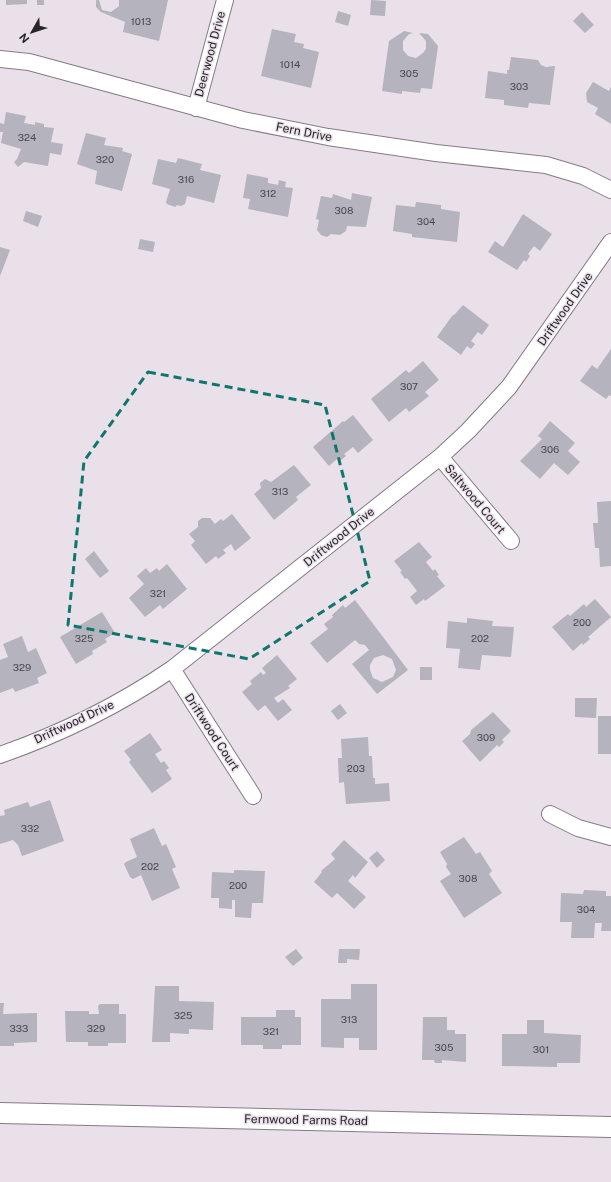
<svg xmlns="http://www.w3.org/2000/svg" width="611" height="1182" font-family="'Public Sans',sans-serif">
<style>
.building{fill:#b4b3be;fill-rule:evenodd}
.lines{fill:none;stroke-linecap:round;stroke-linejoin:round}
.minor-casing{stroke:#847c85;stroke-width:18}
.tertiary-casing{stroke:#847c85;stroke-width:22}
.minor{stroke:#fff;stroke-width:16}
.tertiary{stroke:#fff;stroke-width:20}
.marked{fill:none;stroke:#0f766e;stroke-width:3;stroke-dasharray:8 5;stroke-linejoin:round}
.labels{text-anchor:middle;stroke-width:3;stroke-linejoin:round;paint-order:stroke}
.number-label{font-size:10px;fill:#4b484e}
.street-label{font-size:12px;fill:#282529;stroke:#e9e0ea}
</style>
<rect width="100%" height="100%" fill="#e9e0ea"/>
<path class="building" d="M6 0H27V4L6 5Z
M37 0H44V5H37Z
M96 0H99L102 10 111 12 119 6V0H168L159 41 123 32 125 22 101 12 96 7Z
M371 0 386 1 385 16 370 15Z
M338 11 351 15 348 26 335 22Z
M582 12 594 25 585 33 573 21Z
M272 29 296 34 294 42 304 44 303 48 319 52 311 88 261 76Z
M404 31 413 33 409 34 403 41V50L408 56 416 58 423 53 426 49V41L419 33 428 34 438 46 432 89 421 88 420 93 402 91V94L382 91 389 41Z
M511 57 538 60 541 65 546 67 555 66 550 105 529 103 528 108 504 105V100L485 98 488 71 507 74V70H509Z
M593 82 609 91 611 87V124L595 114 598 108 587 102 586 93Z
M6 112 26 116 24 123 35 125V122L44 124V127L54 128 51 142 63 144 61 155 50 153 48 166 24 162 18 167 14 162 17 159 21 149 1 143 3 132H0V123L4 124Z
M86 133 106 138 104 145 123 148 122 151 132 154 122 191 95 184 97 171 77 164Z
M178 158 202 164 200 170 221 175 214 203 187 196 185 204 181 206 177 205 175 207 167 204 166 202 170 189 152 184 158 159 176 163Z
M247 174 268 178V183L278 185 279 180 286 182 285 187 293 188 288 217 248 209 250 199 243 198Z
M352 193 372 197 366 227 347 226 346 231 340 235 331 234 327 237 321 235 317 230 319 220 316 219 321 196 332 198 333 194 351 200Z
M416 202 441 205V209L460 212 457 242 412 237V234L393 231 396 205 415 207Z
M26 211 42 216 38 227 23 221Z
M523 214 552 234 540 251 534 246 528 254 530 256 526 262 524 260 517 270 488 252 495 241 503 247Z
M140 239 155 242 153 252 138 249Z
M0 247 10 250 0 276Z
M463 305 489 325 482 335 478 332 471 341 475 344 471 349 467 346 461 355 437 337 452 316 455 314Z
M611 349V396L609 395 606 399 580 381 592 365 597 369Z
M423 361 439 380 425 392 429 396 409 412 406 408 389 422 371 399 406 370 409 373Z
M353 415 373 440 358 453 353 447 344 454 346 456 340 461 338 458 329 466 313 447 343 421 344 422Z
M550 421 575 443 568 451 580 462 568 475 554 463 540 479 520 461 542 439 538 436Z
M294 465 311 485 296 497 298 500 274 520 254 494 261 488 260 483 265 479 271 482Z
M611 501V566L600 567 599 548H595L593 523H598L597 502Z
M232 514 251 538 235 551 231 544 223 550 226 553 218 559 216 556 206 564 191 545 195 541 189 534 198 527V521L202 518H210L215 524 221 519 223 521Z
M419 542 432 557 426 562 433 571 435 569 439 575 437 576 445 586 425 601 424 599 416 605 410 597 417 591 407 578 405 579 400 572 402 571 394 561Z
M94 551 109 571 100 578 85 559Z
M167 564 187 589 163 609 160 605 145 617 129 598 144 584 137 576 146 568 150 573 157 568 159 571Z
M595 599 611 617 588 637 590 639 583 645 582 643 573 651 552 627 568 614 570 616 584 604 586 607Z
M355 600 408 670 377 694 352 664 369 650 365 645 359 644 355 640 327 663 310 643 328 629 324 624 333 617 332 615 343 605 345 608ZM383 655 392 659 396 670 393 677 382 682 373 678 370 670V665L374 658Z
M102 612 115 633 105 639 107 642 92 651 93 654 76 664 60 637Z
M467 618 493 621 492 626 514 627 511 657 482 655 480 670 458 668 460 649 446 648 448 621 467 623Z
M22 636 28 652 36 648 47 673 37 678 39 683 15 692 13 688 0 693V660L8 657 3 644Z
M277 655 297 679 288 686 290 688 274 698 278 703 283 699 292 710 278 721 265 705 258 711 242 692 252 684 250 681 261 672 263 675 266 673 262 668Z
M420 667H432V680H420Z
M575 698H597L596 718 575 717Z
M340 704 347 713 338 720 331 711Z
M493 712 511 731 502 740 504 742 499 747 497 745 480 762 462 741 470 734 471 730Z
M598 716H611V754H598Z
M150 733 162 750 155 754 161 763 164 761 169 768 166 770 172 779 152 793 129 762 131 760 124 751Z
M368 737 369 756H372L373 778H375V784L389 783 390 801 346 804 344 782 339 783 338 758H342L341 739Z
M50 800 64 841 22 856 18 845 13 840 0 844V816L5 815 4 810 28 802 30 807Z
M154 828 162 846 166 844 176 867 172 869 180 888 152 901 141 875 133 879 130 877 124 864 126 862 137 857 130 839Z
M464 837 476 854 480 852 492 871 489 874 502 893 464 918 440 881 451 874 446 867 447 864 440 852Z
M344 840 368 862 355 878 353 875 348 881 366 897 354 909 337 893 332 898 314 882 322 872 321 871 335 859 331 854Z
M377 851 385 860 377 868 369 858Z
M234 870 265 871 263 903H252L251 918 235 917V900H232V909L219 908V898H211L212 872 234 873Z
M584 890 606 891V896H611V931H601L602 923H595L594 938H571L572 922H560L561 893 583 894Z
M296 949 303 958 293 966 285 957Z
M339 949H360L359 960 347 959V963H338Z
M351 984H377V1050H359V1038H344V1048L321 1047V999H351Z
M155 986H179V1001L214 1002 213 1030 189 1029V1034L170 1033V1042H152Z
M0 1003H4L3 1014 37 1013V1042L14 1043V1046H0Z
M100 1004H119V1014H126V1043H108V1046H88V1042H66L65 1011H89V1014H99L98 1006Z
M276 1010H295V1017H301V1045H282V1049H263V1045H241V1017H276Z
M423 1017H447V1030H455V1034H466V1062L442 1060V1063H435L434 1060H422Z
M527 1020H544V1033L581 1035 580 1063H557V1067L502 1066V1034H527Z"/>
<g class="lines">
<g class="minor-casing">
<path id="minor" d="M0 59 29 62 243 120 328 137 436 153 546 165 583 176 611 190
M196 108 225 0
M440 457 511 541
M172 669 253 796
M0 755C60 734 119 705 172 669L440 457 468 431 509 387 611 242
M550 814 578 828 611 837"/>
</g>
<g class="tertiary-casing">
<path id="tertiary" d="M0 1113 611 1127"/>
</g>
<use href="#minor" class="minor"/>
<use href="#tertiary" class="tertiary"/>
</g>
<path class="marked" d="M148 372 325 405 370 581 249 659 68 625 84 461Z"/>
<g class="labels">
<g class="number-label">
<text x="141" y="25">1013</text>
<text x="290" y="68">1014</text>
<text x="409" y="77">305</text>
<text x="519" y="90">303</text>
<text x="27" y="141">324</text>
<text x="105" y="163">320</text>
<text x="186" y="183">316</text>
<text x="268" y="197">312</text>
<text x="344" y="214">308</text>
<text x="426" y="225">304</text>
<text x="409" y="390">307</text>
<text x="550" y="453">306</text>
<text x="280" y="495">313</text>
<text x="158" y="597">321</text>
<text x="582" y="626">200</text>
<text x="84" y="642">325</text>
<text x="480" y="642">202</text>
<text x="22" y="671">329</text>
<text x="486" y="741">309</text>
<text x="356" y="772">203</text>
<text x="30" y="832">332</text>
<text x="150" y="870">202</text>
<text x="468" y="882">308</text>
<text x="238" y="889">200</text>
<text x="586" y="913">304</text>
<text x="183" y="1019">325</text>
<text x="349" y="1023">313</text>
<text x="19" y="1032">333</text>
<text x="96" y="1032">329</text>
<text x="271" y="1035">321</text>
<text x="444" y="1051">305</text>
<text x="541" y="1053">301</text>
</g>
<g class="street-label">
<text transform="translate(210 54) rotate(-75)" y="4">Deerwood Drive</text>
<text transform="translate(304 132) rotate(11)" y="4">Fern Drive</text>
<text transform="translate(565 309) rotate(-55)" y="4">Driftwood Drive</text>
<text transform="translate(475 499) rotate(50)" y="4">Saltwood Court</text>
<text transform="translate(339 537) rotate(-39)" y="4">Driftwood Drive</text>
<text transform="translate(74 722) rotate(-25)" y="4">Driftwood Drive</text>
<text transform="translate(212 732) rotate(57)" y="4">Driftwood Court</text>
<text transform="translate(306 1120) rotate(1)" y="4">Fernwood Farms Road</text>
</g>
</g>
<g transform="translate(32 32) rotate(231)" stroke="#e9e0ea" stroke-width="3" paint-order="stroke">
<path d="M0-3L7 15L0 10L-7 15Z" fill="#282529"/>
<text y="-6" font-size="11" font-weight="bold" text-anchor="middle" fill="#282529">N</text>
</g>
</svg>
